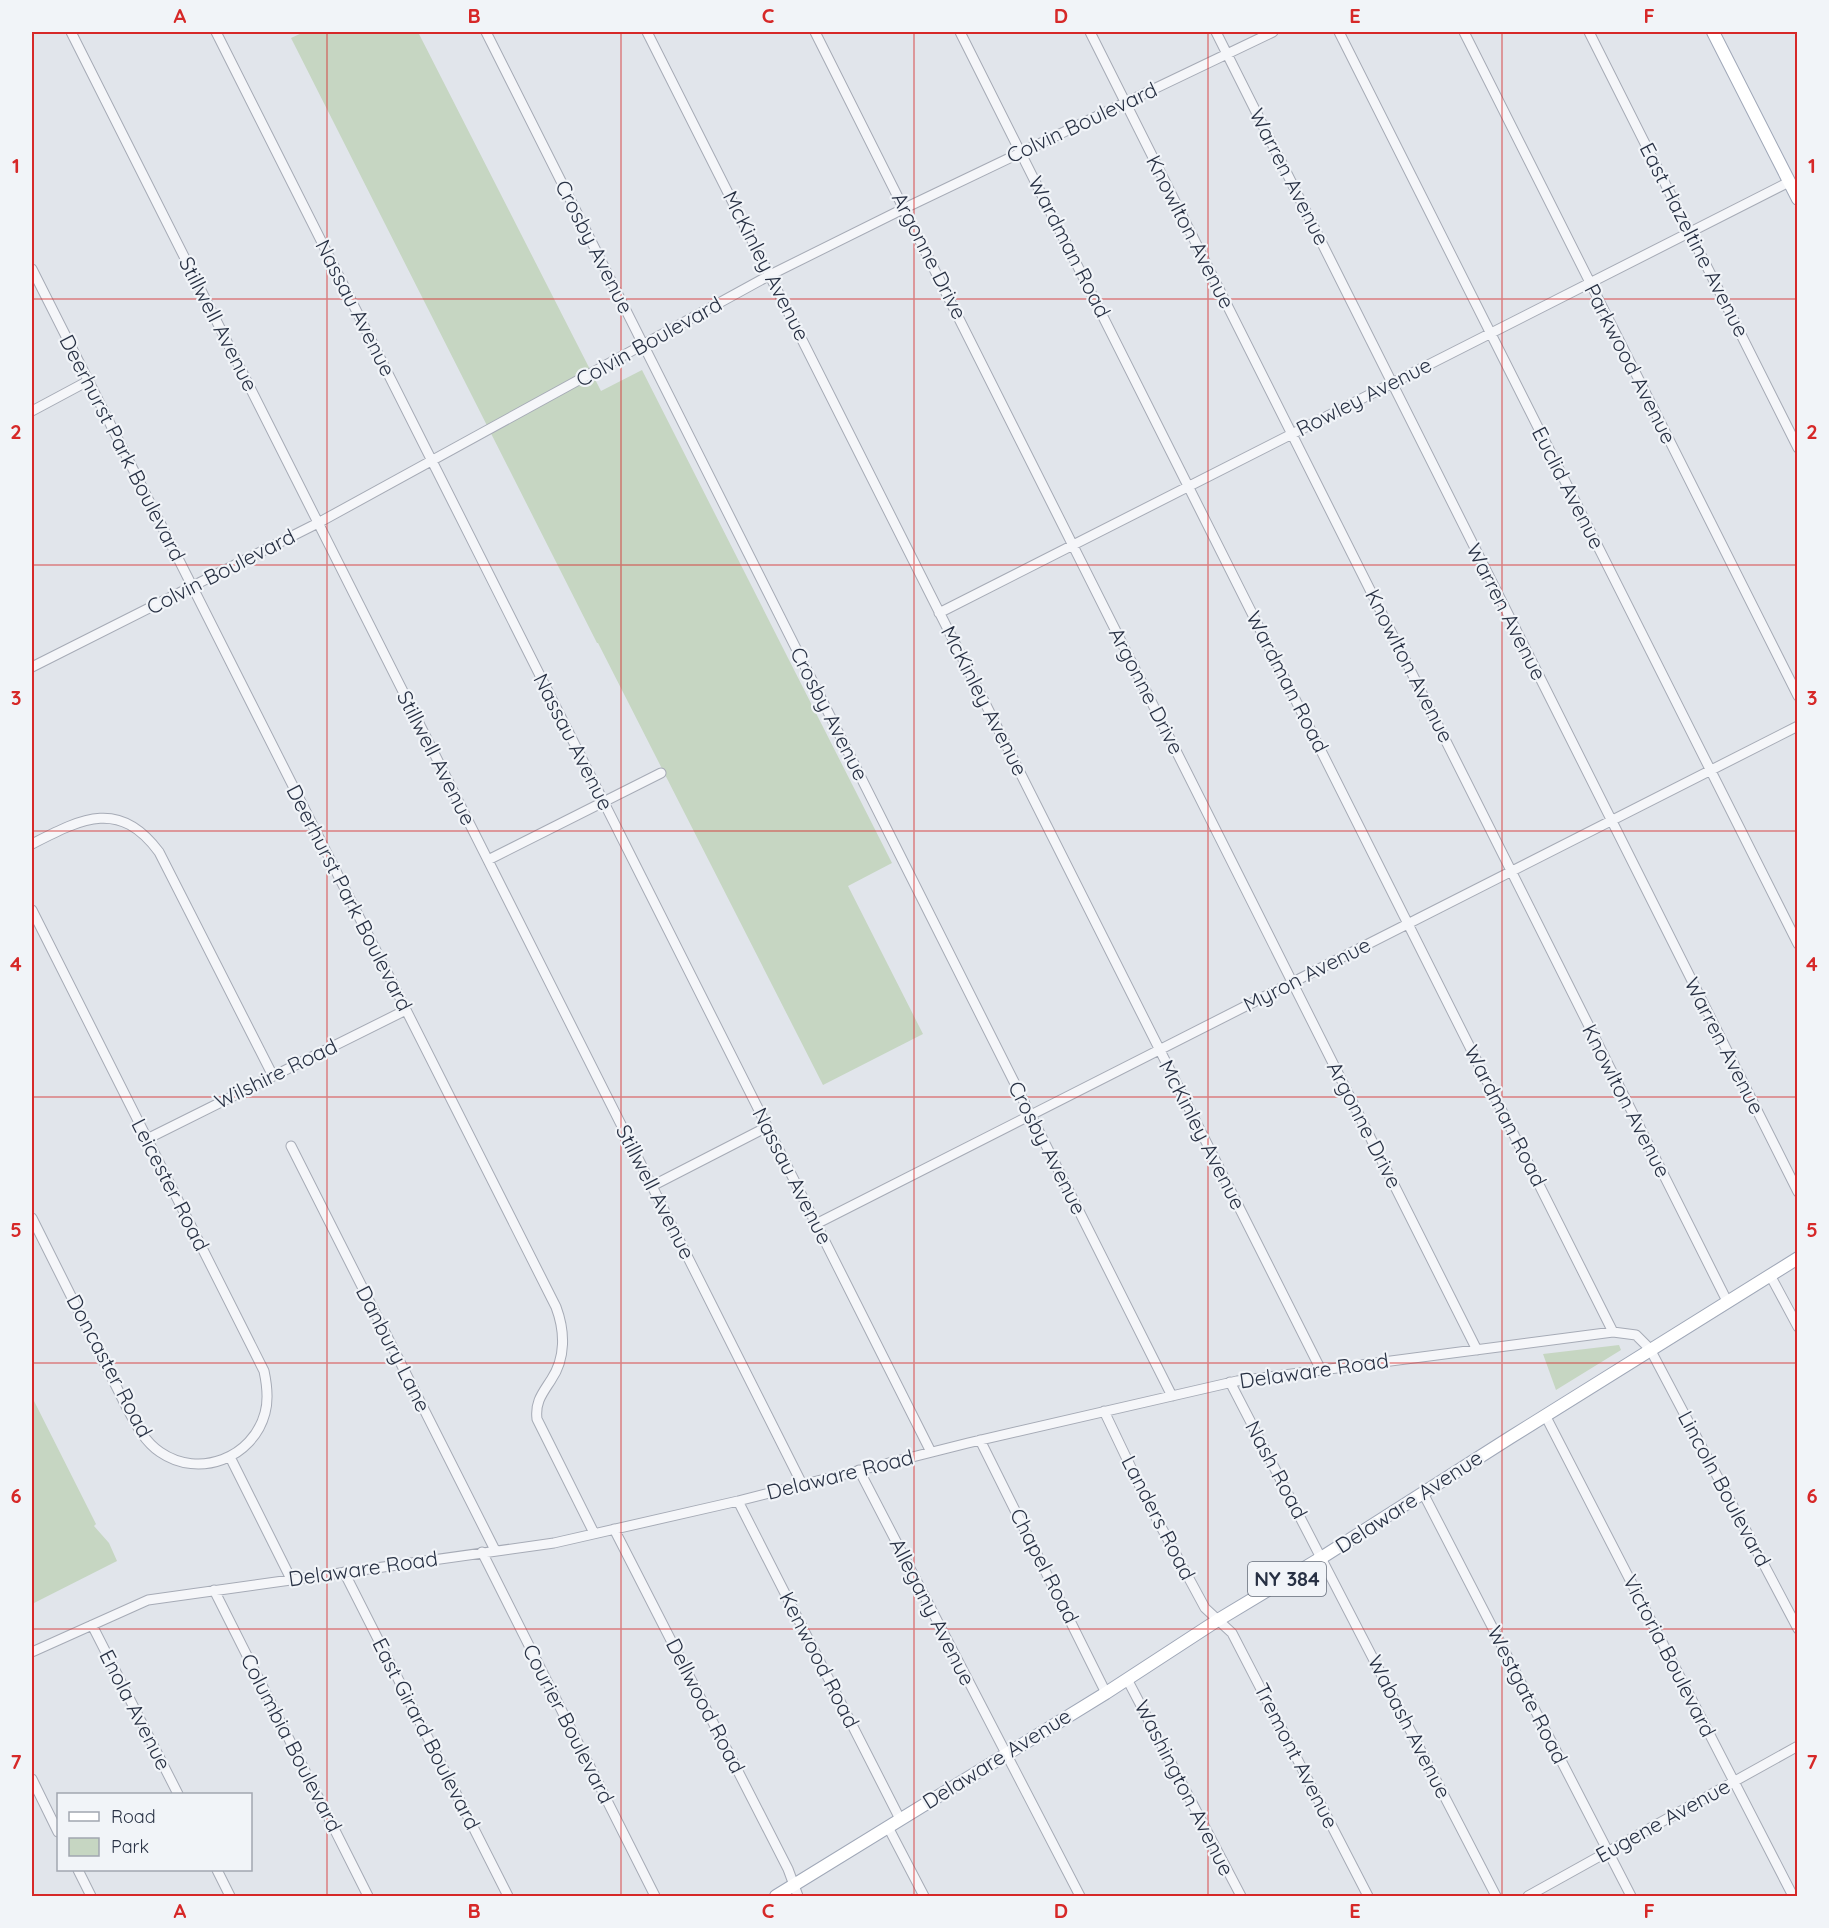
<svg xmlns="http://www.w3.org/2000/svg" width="1829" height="1928" font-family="Quicksand,sans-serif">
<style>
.green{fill:#c6d6c2}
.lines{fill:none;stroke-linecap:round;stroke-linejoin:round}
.minor-casing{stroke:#a6abb6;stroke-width:11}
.major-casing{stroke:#a0a8b8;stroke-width:14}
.minor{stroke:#f5f6f9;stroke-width:9}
.major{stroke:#fff;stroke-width:12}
.grid{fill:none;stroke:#d62828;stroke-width:1.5;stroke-opacity:0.55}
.labels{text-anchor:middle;stroke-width:4.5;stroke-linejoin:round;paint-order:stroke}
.shield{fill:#f1f4f8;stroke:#646c7a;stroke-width:1.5}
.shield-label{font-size:20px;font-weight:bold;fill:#283144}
.street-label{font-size:21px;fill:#283144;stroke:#f1f4f8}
.neatline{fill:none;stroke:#d62828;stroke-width:2}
.grid-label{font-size:20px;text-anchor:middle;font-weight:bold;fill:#d62828}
</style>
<rect width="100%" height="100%" fill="#e1e5eb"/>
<path class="green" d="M304 32H418L601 391 642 370 892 863 848 886 923 1034 823 1085 598 643H597L291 38Z
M1619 1345 1621 1350 1556 1390 1543 1354Z
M32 1397 96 1524 94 1526 109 1543 117 1561 34 1603 32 1602Z"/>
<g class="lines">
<g class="minor-casing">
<path id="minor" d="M71 32 802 1484
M216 32 931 1452
M486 32 1172 1396
M647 32 1321 1370
M815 32 1477 1350
M960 32 1613 1332
M1090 32 1727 1301
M1216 32 1798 1192
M1339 32 1798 944
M1464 32 1798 696
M1589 32 1798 448
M32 269 556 1307C565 1331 566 1358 551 1380 542 1394 535 1402 537 1419L594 1533
M32 411 88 381
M939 613 1789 182
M32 667 318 523 770 275 905 208 1273 32
M32 844C81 819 119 798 159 852L273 1076
M488 860 661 773
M32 910 264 1371C267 1385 269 1399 265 1413 253 1458 199 1479 160 1452 145 1442 136 1425 127 1408L32 1218
M147 1139 406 1010
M291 1146 495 1550
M652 1186 767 1127
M816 1224 1798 726
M1770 1275 1798 1327
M1230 1382 1496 1896
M1104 1411 1146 1499 1205 1608 1232 1633 1368 1896
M1545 1415 1793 1896
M980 1440 1106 1693
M230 1457 291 1579
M859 1470 1080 1896
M1423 1493 1631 1896
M738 1501 900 1819
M614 1529 788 1869 798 1896
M482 1552 655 1896
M344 1572 508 1896
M214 1590 368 1896
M92 1625 178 1794
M32 1652 148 1600 554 1543 738 1501 968 1443 1237 1381 1613 1332 1636 1335 1650 1349 1798 1629
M1127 1679 1241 1896
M32 1779 58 1832
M888 1827 924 1896
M78 1870 91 1896
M217 1870 230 1896
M1528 1896 1798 1746"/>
</g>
<g class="major-casing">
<path id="major" d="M1713 32 1798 199
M776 1896 1106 1693 1218 1620 1321 1558 1511 1437 1798 1258"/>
</g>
<use href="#minor" class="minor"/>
<use href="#major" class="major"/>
</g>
<path class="grid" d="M327 32V1896M621 32V1896M914 32V1896M1208 32V1896M1502 32V1896M32 299H1798M32 565H1798M32 831H1798M32 1097H1798M32 1363H1798M32 1629H1798"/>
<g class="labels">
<rect class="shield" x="1248" y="1562" width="78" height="34" rx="4.5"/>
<g class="shield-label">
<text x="1287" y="1586">NY 384</text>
</g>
<g class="street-label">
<text transform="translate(1082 123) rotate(-25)" y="7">Colvin Boulevard</text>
<text transform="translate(1289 177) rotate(63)" y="7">Warren Avenue</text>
<text transform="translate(1190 232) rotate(63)" y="7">Knowlton Avenue</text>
<text transform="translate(1694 240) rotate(63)" y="7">East Hazeltine Avenue</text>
<text transform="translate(594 247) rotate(63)" y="7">Crosby Avenue</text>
<text transform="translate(1069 247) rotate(63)" y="7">Wardman Road</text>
<text transform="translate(929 256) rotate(63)" y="7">Argonne Drive</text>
<text transform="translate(766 266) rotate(63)" y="7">McKinley Avenue</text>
<text transform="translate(355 308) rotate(63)" y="7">Nassau Avenue</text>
<text transform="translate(218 324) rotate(63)" y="7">Stillwell Avenue</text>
<text transform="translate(649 342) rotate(-29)" y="7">Colvin Boulevard</text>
<text transform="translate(1630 364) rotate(63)" y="7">Parkwood Avenue</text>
<text transform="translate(1364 397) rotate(-27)" y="7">Rowley Avenue</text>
<text transform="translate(122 448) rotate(63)" y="7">Deerhurst Park Boulevard</text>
<text transform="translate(1568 488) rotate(63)" y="7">Euclid Avenue</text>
<text transform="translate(221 572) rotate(-27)" y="7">Colvin Boulevard</text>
<text transform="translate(1506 612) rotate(63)" y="7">Warren Avenue</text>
<text transform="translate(1409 666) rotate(63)" y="7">Knowlton Avenue</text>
<text transform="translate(1287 682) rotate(63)" y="7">Wardman Road</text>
<text transform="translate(1146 691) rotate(63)" y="7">Argonne Drive</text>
<text transform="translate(984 701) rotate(63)" y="7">McKinley Avenue</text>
<text transform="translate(829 714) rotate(63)" y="7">Crosby Avenue</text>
<text transform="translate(573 742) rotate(63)" y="7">Nassau Avenue</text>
<text transform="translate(436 758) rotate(63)" y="7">Stillwell Avenue</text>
<text transform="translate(349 898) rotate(63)" y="7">Deerhurst Park Boulevard</text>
<text transform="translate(1307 975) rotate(-27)" y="7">Myron Avenue</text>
<text transform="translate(1724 1046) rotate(63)" y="7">Warren Avenue</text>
<text transform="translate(276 1074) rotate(-26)" y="7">Wilshire Road</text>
<text transform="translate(1626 1101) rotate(63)" y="7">Knowlton Avenue</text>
<text transform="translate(1505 1116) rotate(63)" y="7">Wardman Road</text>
<text transform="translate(1364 1125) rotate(63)" y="7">Argonne Drive</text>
<text transform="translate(1202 1135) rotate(63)" y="7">McKinley Avenue</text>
<text transform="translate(1047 1148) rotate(63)" y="7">Crosby Avenue</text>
<text transform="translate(792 1176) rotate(63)" y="7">Nassau Avenue</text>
<text transform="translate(170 1185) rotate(63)" y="7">Leicester Road</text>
<text transform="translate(655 1192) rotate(63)" y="7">Stillwell Avenue</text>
<text transform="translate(393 1349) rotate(63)" y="7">Danbury Lane</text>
<text transform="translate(109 1366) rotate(62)" y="7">Doncaster Road</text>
<text transform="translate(1314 1371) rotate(-8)" y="7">Delaware Road</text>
<text transform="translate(1276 1470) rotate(62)" y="7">Nash Road</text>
<text transform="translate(840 1475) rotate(-14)" y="7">Delaware Road</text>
<text transform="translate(1724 1489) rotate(62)" y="7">Lincoln Boulevard</text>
<text transform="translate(1409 1502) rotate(-33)" y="7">Delaware Avenue</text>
<text transform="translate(1158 1518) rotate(63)" y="7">Landers Road</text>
<text transform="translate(1044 1566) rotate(63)" y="7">Chapel Road</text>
<text transform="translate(363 1569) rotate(-8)" y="7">Delaware Road</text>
<text transform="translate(932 1612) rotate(63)" y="7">Allegany Avenue</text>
<text transform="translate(1669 1656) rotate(63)" y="7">Victoria Boulevard</text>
<text transform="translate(819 1660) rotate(63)" y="7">Kenwood Road</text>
<text transform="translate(1527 1695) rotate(63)" y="7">Westgate Road</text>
<text transform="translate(705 1706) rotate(63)" y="7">Dellwood Road</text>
<text transform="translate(135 1710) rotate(63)" y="7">Enola Avenue</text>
<text transform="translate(568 1724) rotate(63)" y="7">Courier Boulevard</text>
<text transform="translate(1409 1727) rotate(63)" y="7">Wabash Avenue</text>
<text transform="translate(426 1734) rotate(63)" y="7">East Girard Boulevard</text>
<text transform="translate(291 1743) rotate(63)" y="7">Columbia Boulevard</text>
<text transform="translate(1296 1756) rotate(63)" y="7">Tremont Avenue</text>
<text transform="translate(997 1759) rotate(-32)" y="7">Delaware Avenue</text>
<text transform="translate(1184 1788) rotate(63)" y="7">Washington Avenue</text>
<text transform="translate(1663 1821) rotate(-29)" y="7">Eugene Avenue</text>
</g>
</g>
<rect width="1829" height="1928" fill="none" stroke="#f1f4f8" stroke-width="66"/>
<rect x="57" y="1793" width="195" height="78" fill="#f1f4f8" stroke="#a1a6b0" stroke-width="1.5"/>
<rect x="69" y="1812" width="30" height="9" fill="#ffffff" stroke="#a1a6b0" stroke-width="1.5"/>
<text x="111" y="1823" font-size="18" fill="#283144">Road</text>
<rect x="69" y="1838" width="30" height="18" fill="#c6d6c2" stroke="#a1a6b0" stroke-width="1.5"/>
<text x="111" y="1853" font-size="18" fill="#283144">Park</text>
<rect x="33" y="33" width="1763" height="1862" class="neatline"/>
<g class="grid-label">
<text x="180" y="23">A</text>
<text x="474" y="23">B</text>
<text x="768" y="23">C</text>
<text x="1061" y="23">D</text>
<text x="1355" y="23">E</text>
<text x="1649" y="23">F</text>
<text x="16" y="173">1</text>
<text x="1812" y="173">1</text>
<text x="16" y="439">2</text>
<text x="1812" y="439">2</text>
<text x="16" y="705">3</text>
<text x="1812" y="705">3</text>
<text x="16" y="971">4</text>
<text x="1812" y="971">4</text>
<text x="16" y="1237">5</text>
<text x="1812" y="1237">5</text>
<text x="16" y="1503">6</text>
<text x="1812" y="1503">6</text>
<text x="16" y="1769">7</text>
<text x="1812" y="1769">7</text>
<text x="180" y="1918">A</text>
<text x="474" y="1918">B</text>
<text x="768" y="1918">C</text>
<text x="1061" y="1918">D</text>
<text x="1355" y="1918">E</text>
<text x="1649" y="1918">F</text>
</g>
</svg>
